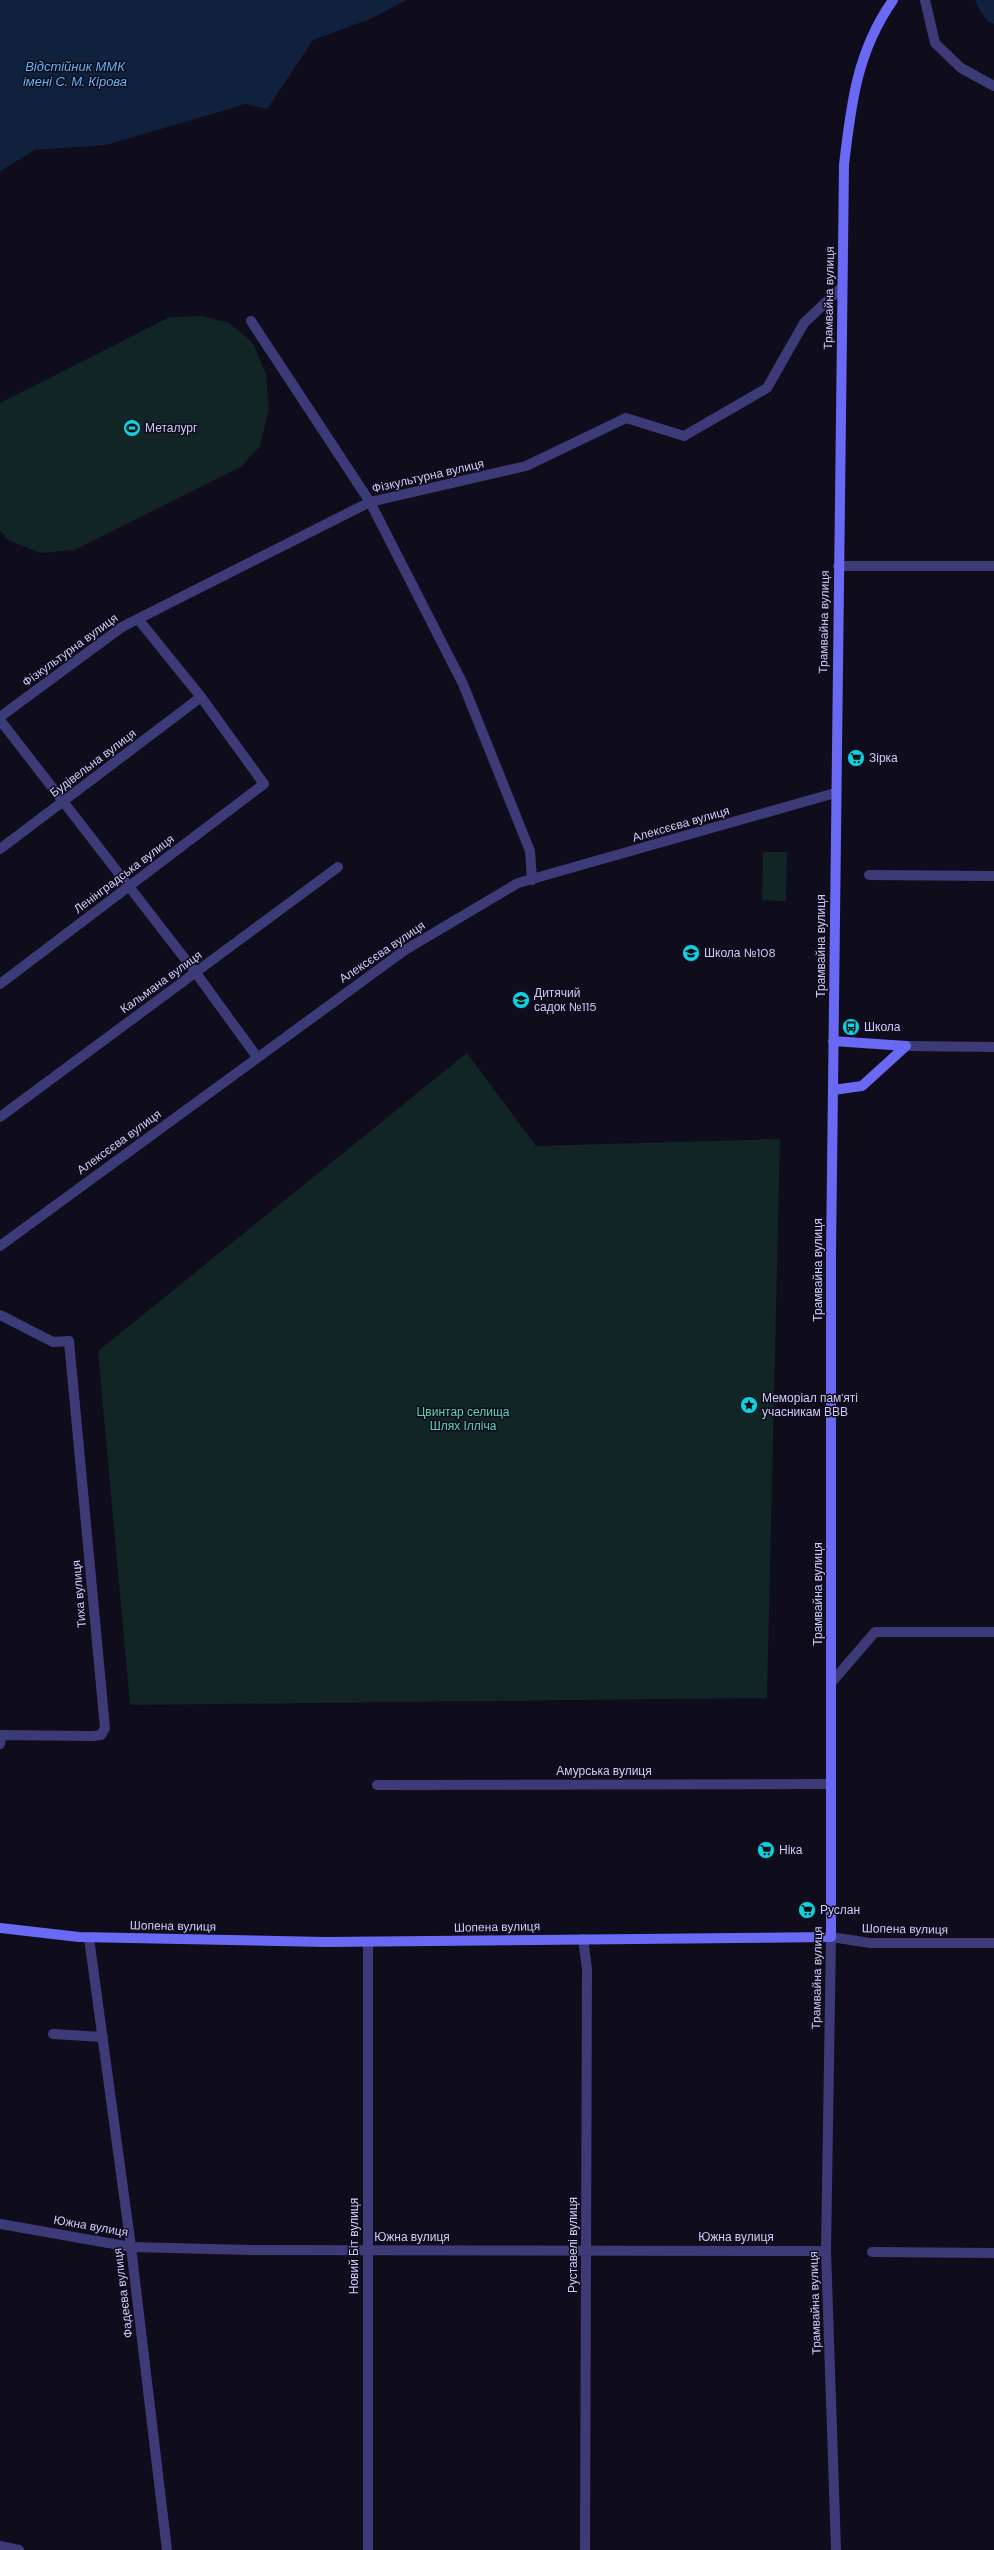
<svg xmlns="http://www.w3.org/2000/svg" width="994" height="2550" font-family="'DM Sans',sans-serif">
<style>
.green{fill:#102524}
.water{fill:#0f213d}
.lines{fill:none;stroke-linecap:round;stroke-linejoin:round}
.river{stroke:#0f213d;stroke-width:19}
.street{stroke:#3c3b77;stroke-width:10}
.secondary{stroke:#6a69f4;stroke-width:10}
.labels{text-anchor:middle;stroke-width:3;stroke-linejoin:round;paint-order:stroke}
.street-label{font-size:12px;fill:#cfcafb;stroke:#0f0c1b}
.poi-label{font-size:12px;fill:#cfcafb;stroke:#0f0c1b;text-anchor:start}
.park-label{font-size:12px;fill:#5dd4b5;stroke:#0f0c1b}
.water-label{font-size:13px;font-style:italic;fill:#60b2f3;stroke:#0f0c1b}
</style>
<rect width="100%" height="100%" fill="#0f0c1b"/>
<path class="green" d="M202 316 229 323 253 343 266 374 269 409 260 446 242 466 74 550 40 553 8 540 0 531V403L170 317Z
M763 852H787L786 901 762 900Z
M467 1053 536 1146 780 1139 767 1698 130 1705 98 1351Z"/>
<path class="water" d="M0 0H407L368 20 313 40 267 109 246 104 106 145 35 150 0 171Z"/>
<g class="lines">
<path class="river" d="M985 0 994 14"/>
<path class="street" d="M925 0 935 43 961 68 994 86
M251 321 370 502 463 684 530 851 532 880
M838 566H994
M0 717 122 627 370 502 526 466 626 418 684 436 767 388 804 323 842 287
M0 720 196 973 257 1057
M0 849 201 697
M869 875 994 876
M0 984 264 784 201 697 138 619
M906 1046 994 1047
M0 1117 338 867
M0 1246 405 950 518 883 835 793
M0 1315 53 1342 69 1341 105 1728 101 1735 93 1736 1 1735 0 1744
M831 1683 875 1632H994
M377 1785 831 1784
M89 1938 131 2247 167 2550
M583 1939 587 1969 585 2550
M368 1942V2550
M53 2034 103 2037
M0 2224 131 2247 250 2250 826 2251
M872 2252 994 2253
M0 2546 19 2550
M836 2550 826 2251 831 1937 870 1943H994"/>
<path class="secondary" d="M833 1041 906 1046
M833 1090 862 1086 906 1046
M0 1928 79 1937 325 1942 831 1937V1254L844 165C851 104 857 51 893 0"/>
</g>
<defs>
<g id="stadium-disc" transform="scale(0.9)"><circle r="9.5" fill="#11d0e1" stroke="#0f0c1b"/><path d="M0-5a6.5 5 0 1 0 0 10a6.5 5 0 1 0 0-10ZM-3.5-1.8h7v3.6h-7Z" fill="#111"/></g>
<g id="supermarket-disc" transform="scale(0.9)"><circle r="9.5" fill="#11d0e1" stroke="#0f0c1b"/><path d="M-6-5.5h2.5l.6 2H6L4.5 2H-2.5L-4.4-4H-6ZM-1.5 3.2a1.3 1.3 0 1 0 .1 0ZM3 3.2a1.3 1.3 0 1 0 .1 0Z" fill="#111"/></g>
<g id="school-disc" transform="scale(0.9)"><circle r="9.5" fill="#11d0e1" stroke="#0f0c1b"/><path d="M0-5L7-2L0 1L-7-2ZM-4 1L0 2.5L4 1V4Q0 6-4 4Z" fill="#111"/></g>
<g id="bus-disc" transform="scale(0.9)"><circle r="9.5" fill="#11d0e1" stroke="#0f0c1b"/><path d="M-5-6H5V4H4V6H2V4H-2V6H-4V4H-5ZM-3.5-4V0h7V-4ZM-3.5 1.2v1.5H-2V1.2ZM2 1.2v1.5H3.5V1.2Z" fill="#111"/></g>
<g id="sight-disc" transform="scale(0.9)"><circle r="9.5" fill="#11d0e1" stroke="#0f0c1b"/><path d="M0-6L1.8-2.2L6-1.7L2.9 1.2L3.7 5.4L0 3.3L-3.7 5.4L-2.9 1.2L-6-1.7L-1.8-2.2Z" fill="#111"/></g>
</defs>
<g fill-rule="evenodd">
<use href="#stadium-disc" x="132" y="428"/>
<use href="#supermarket-disc" x="856" y="758"/>
<use href="#school-disc" x="691" y="953"/>
<use href="#school-disc" x="521" y="1000"/>
<use href="#bus-disc" x="851" y="1027"/>
<use href="#sight-disc" x="749" y="1405"/>
<use href="#supermarket-disc" x="766" y="1850"/>
<use href="#supermarket-disc" x="807" y="1910"/>
</g>
<g class="labels">
<g class="street-label">
<text transform="translate(829 298) rotate(-89)" y="4">Трамвайна вулиця</text>
<text transform="translate(428 476) rotate(-13)" y="4">Фiзкультурна вулиця</text>
<text transform="translate(824 622) rotate(-89)" y="4">Трамвайна вулиця</text>
<text transform="translate(70 650) rotate(-36)" y="4">Фiзкультурна вулиця</text>
<text transform="translate(93 763) rotate(-37)" y="4">Будівельна вулиця</text>
<text transform="translate(681 824) rotate(-16)" y="4">Алексєєва вулиця</text>
<text transform="translate(124 874) rotate(-37)" y="4">Ленінградська вулиця</text>
<text transform="translate(821 946) rotate(-90)" y="4">Трамвайна вулиця</text>
<text transform="translate(382 952) rotate(-34)" y="4">Алексєєва вулиця</text>
<text transform="translate(161 982) rotate(-36)" y="4">Кальмана вулиця</text>
<text transform="translate(119 1142) rotate(-36)" y="4">Алексєєва вулиця</text>
<text transform="translate(818 1270) rotate(-90)" y="4">Трамвайна вулиця</text>
<text transform="translate(79 1594) rotate(-95)" y="4">Тиха вулиця</text>
<text transform="translate(818 1594) rotate(-90)" y="4">Трамвайна вулиця</text>
<text x="604" y="1775">Амурська вулиця</text>
<text transform="translate(173 1926) rotate(1)" y="4">Шопена вулиця</text>
<text transform="translate(497 1927) rotate(-1)" y="4">Шопена вулиця</text>
<text transform="translate(905 1929) rotate(1)" y="4">Шопена вулиця</text>
<text transform="translate(817 1978) rotate(-89)" y="4">Трамвайна вулиця</text>
<text transform="translate(91 2226) rotate(10)" y="4">Южна вулиця</text>
<text x="412" y="2241">Южна вулиця</text>
<text x="736" y="2241">Южна вулиця</text>
<text transform="translate(573 2245) rotate(-90)" y="4">Руставелі вулиця</text>
<text transform="translate(354 2246) rotate(-90)" y="4">Новий Біт вулиця</text>
<text transform="translate(123 2293) rotate(-97)" y="4">Фадеєва вулиця</text>
<text transform="translate(815 2303) rotate(-92)" y="4">Трамвайна вулиця</text>
</g>
<g class="poi-label">
<text x="145" y="432">Металург</text>
<text x="869" y="762">Зірка</text>
<text x="704" y="957">Школа №108</text>
<text x="534" y="997">Дитячий<tspan x="534" dy="14">садок №115</tspan></text>
<text x="864" y="1031">Школа</text>
<text x="762" y="1402">Меморіал пам'яті<tspan x="762" dy="14">учасникам ВВВ</tspan></text>
<text x="779" y="1854">Ніка</text>
<text x="820" y="1914">Руслан</text>
</g>
<g class="park-label">
<text x="463" y="1416">Цвинтар селища<tspan x="463" dy="14">Шлях Ілліча</tspan></text>
</g>
<g class="water-label">
<text x="75" y="71">Відстійник ММК<tspan x="75" dy="15">імені С. М. Кірова</tspan></text>
</g>
</g>
</svg>
